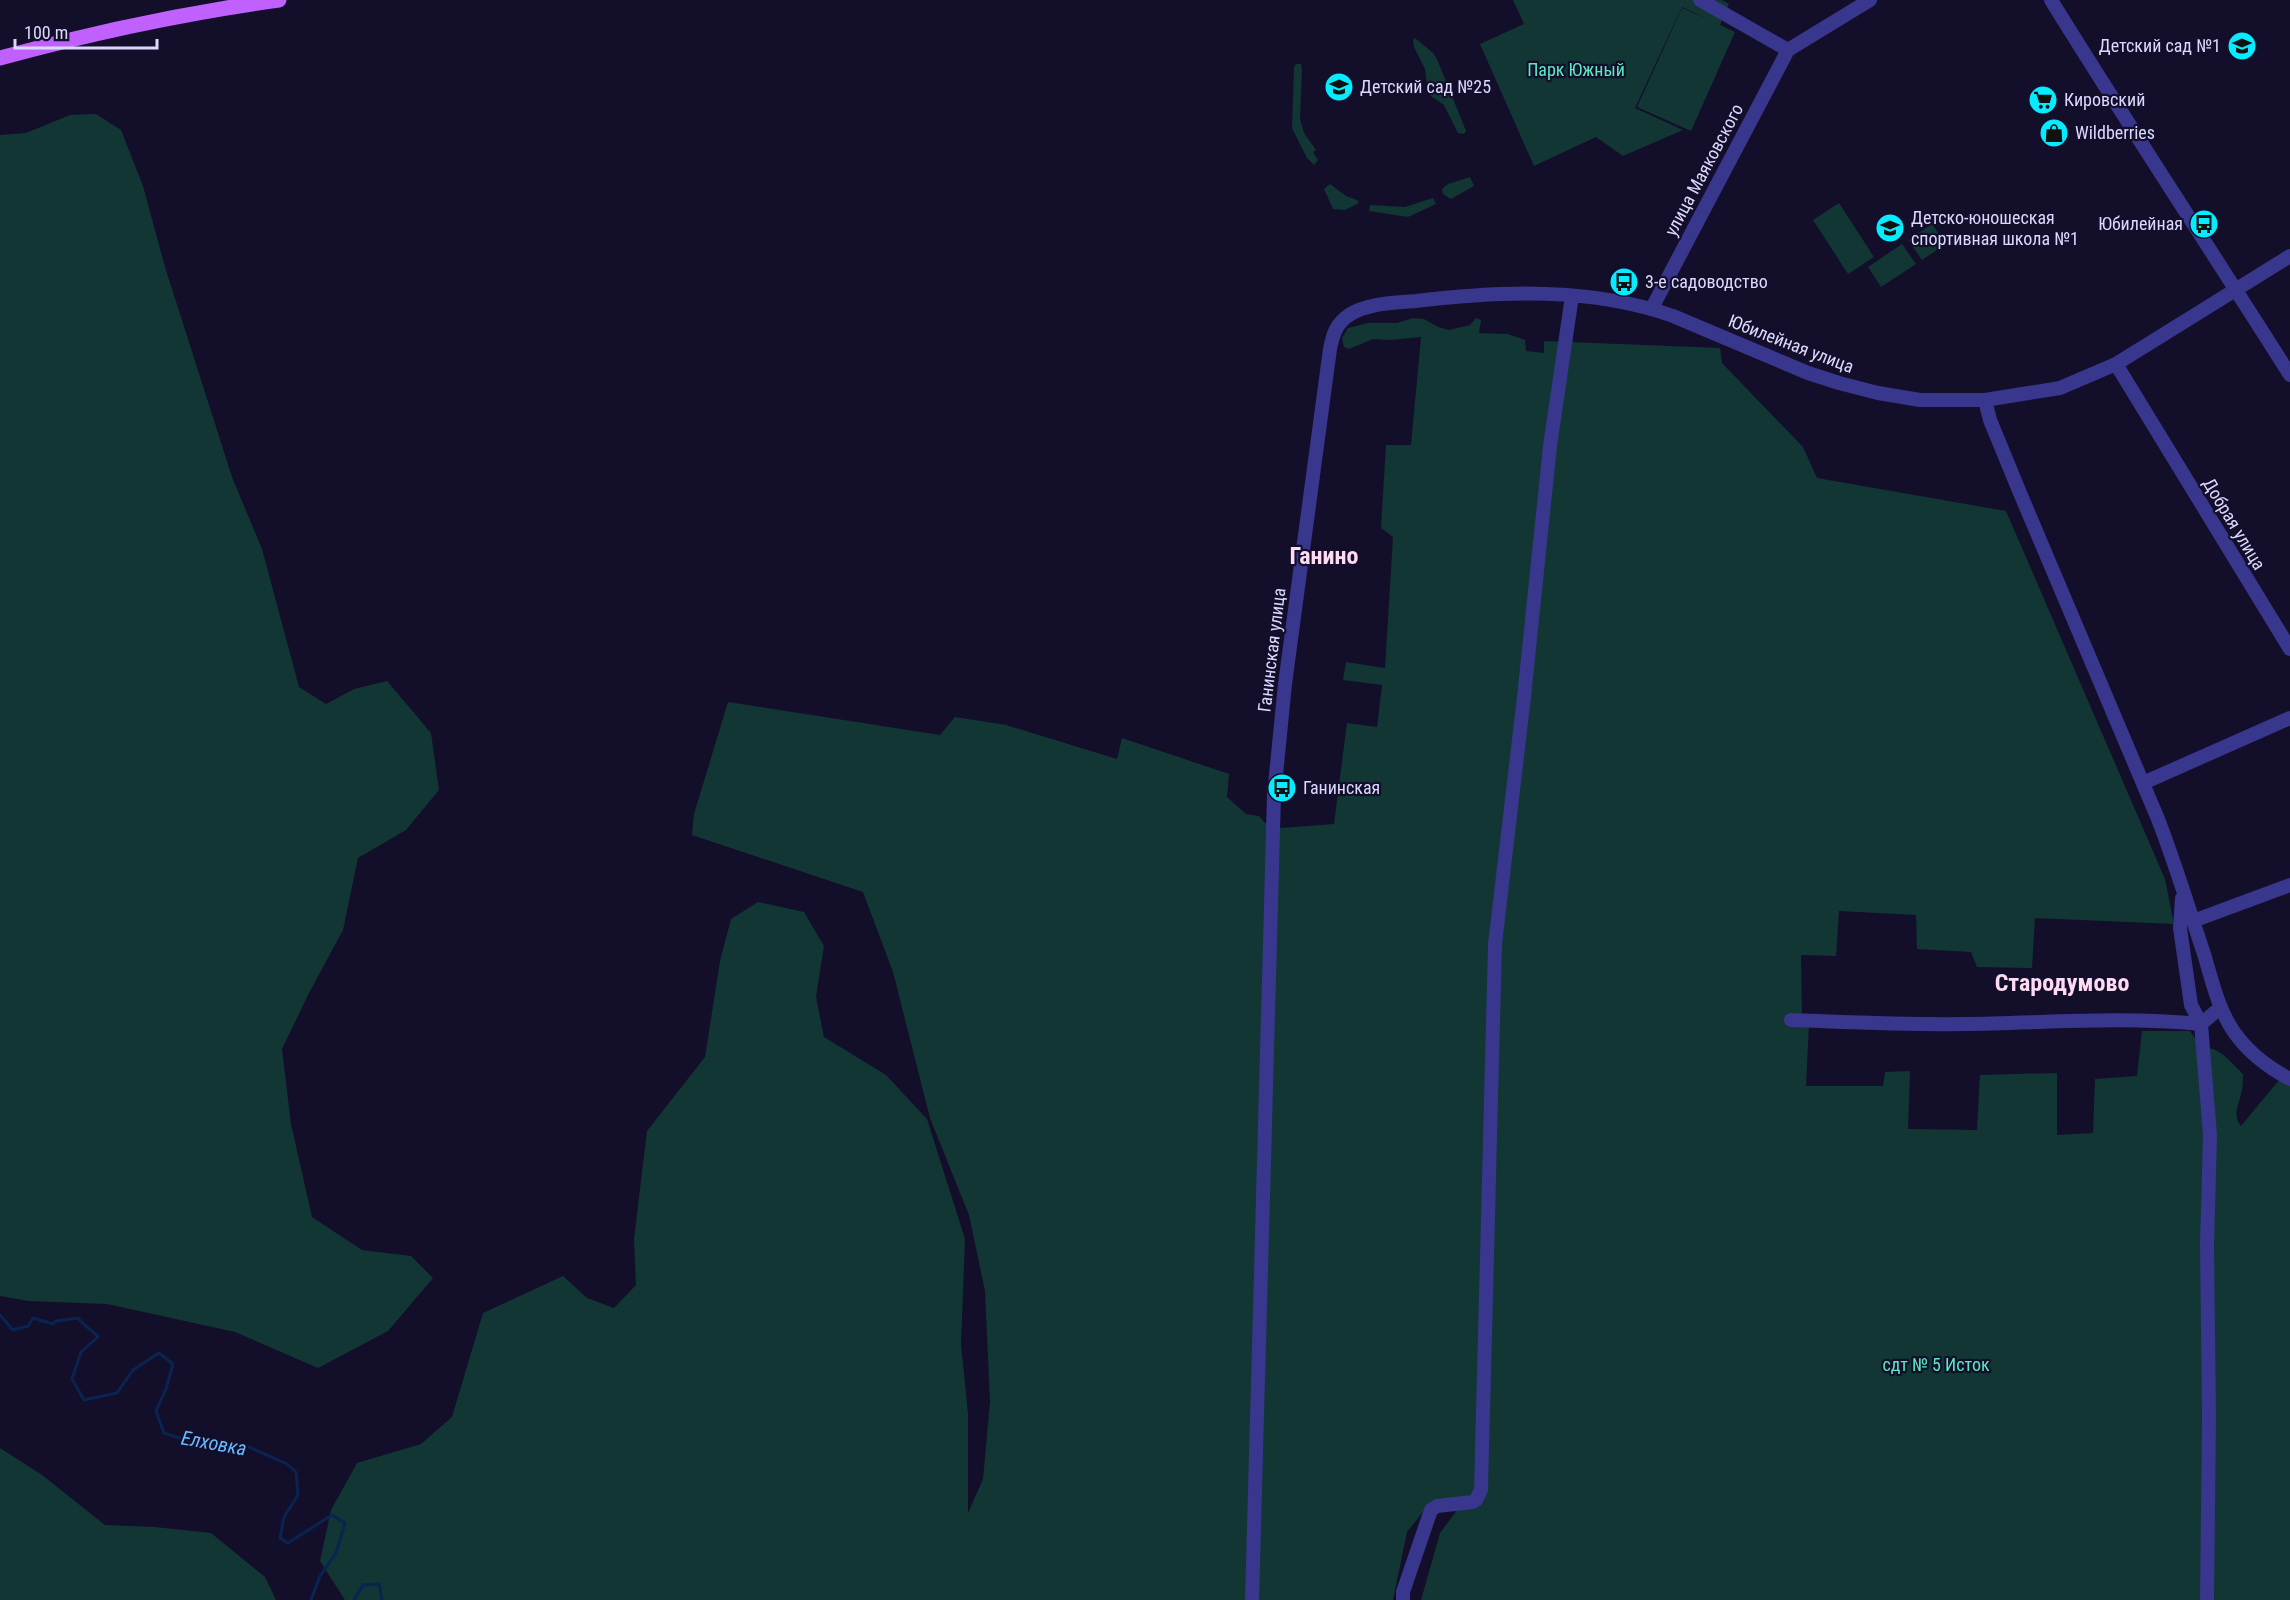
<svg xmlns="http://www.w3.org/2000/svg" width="2290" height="1600" font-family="'Roboto Condensed',sans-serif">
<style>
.green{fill:#113634}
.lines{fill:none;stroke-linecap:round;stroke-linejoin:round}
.stream{stroke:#092450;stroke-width:3}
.minor{stroke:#38368d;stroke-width:14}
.major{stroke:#c060ff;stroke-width:15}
.labels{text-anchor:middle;stroke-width:4.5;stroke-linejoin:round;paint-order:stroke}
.poi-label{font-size:18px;fill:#dcd9ff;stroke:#130f2b;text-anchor:start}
.park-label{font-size:18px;fill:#5be9c2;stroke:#130f2b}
.street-label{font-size:18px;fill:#dcd9ff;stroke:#130f2b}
.water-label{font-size:20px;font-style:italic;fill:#67bcff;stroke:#130f2b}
.district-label{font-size:24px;font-weight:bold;fill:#ffdbf3;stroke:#130f2b}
</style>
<rect width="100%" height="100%" fill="#130f2b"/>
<path class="green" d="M1513 0H1722L1729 4 1720 25 1735 32 1691 131 1637 107 1682 8 1710 20 1682 7 1635 108 1683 130 1623 156 1596 137 1534 166 1480 44 1524 24Z
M1415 38 1433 53 1437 59 1466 131 1464 134 1458 133 1444 105 1428 94 1425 69 1414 47 1413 40Z
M1296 64H1301L1302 70 1300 119 1304 133 1316 150 1313 152 1318 160 1314 165 1307 158 1292 128 1294 67Z
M96 114 121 130 143 186 165 267 232 477 262 549 299 687 326 704 354 689 387 681 431 733 439 790 406 830 358 858 343 930 308 995 282 1049 291 1124 312 1217 362 1250 411 1256 433 1278 388 1331 318 1368 235 1332 107 1304 28 1301 0 1296V135L26 133 70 115Z
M1470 177 1474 186 1451 199 1443 194 1442 189 1448 184Z
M1330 184 1346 196 1357 200 1359 203 1345 210 1333 209 1324 189Z
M1433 198 1436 204 1408 217 1369 211 1370 205 1405 207Z
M1839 203 1874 257 1848 274 1813 220Z
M1932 224 1946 244 1922 260 1908 240Z
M1902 244 1916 264 1881 287 1868 267Z
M1476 318 1481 320 1479 333 1508 334 1525 340 1526 351 1544 353V341L1720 348 1722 363 1803 447 1817 478 2006 511 2165 879 2174 924 2035 918 2032 968 1977 967 1971 952 1917 949 1916 915 1839 911 1836 956 1801 955 1802 1022 1809 1024 1806 1086H1883L1885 1072 1910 1071 1908 1129 1977 1130 1980 1075 2057 1073V1135L2093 1133 2095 1079 2137 1076 2142 1031H2190L2202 1049C2218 1044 2232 1064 2243 1074 2243 1080 2243 1087 2241 1094 2239 1105 2232 1115 2241 1126L2284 1074 2290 1077V1600H1421L1440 1533 1464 1501 1430 1503 1407 1532 1393 1600H345L320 1561 331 1510 357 1463 421 1444 452 1417 483 1313 563 1276 587 1298 614 1308 636 1285 634 1239 647 1131 705 1057 720 961 731 919 758 902 804 912 824 946 816 997 824 1037 886 1075 927 1119 965 1239 961 1344 968 1414V1513L983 1479 990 1402 985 1291 969 1215 930 1118 893 972 863 892 692 835 694 814 728 702 940 735 955 717 1006 725 1117 759 1122 738 1229 774 1227 797 1246 814 1259 816 1265 823 1280 828 1334 824 1347 723 1377 727 1382 685 1343 680 1346 662 1385 668 1393 537 1381 528 1386 445H1411L1421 337 1389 340 1373 339 1349 349 1344 347 1342 338 1348 328 1368 323H1397L1413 318 1424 319 1438 327 1449 330 1470 325Z
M0 1448 42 1475 105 1525 155 1527 211 1533 265 1577 276 1600H0Z"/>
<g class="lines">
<path class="stream" d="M0 1315 13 1330 28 1326 33 1318 53 1324 56 1321 78 1318C84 1326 92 1330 98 1337L81 1352 72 1379 84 1400 117 1393 133 1370 159 1353 173 1364 166 1389 156 1411 164 1433 192 1442 249 1447 287 1464 296 1472 298 1495 284 1517 280 1538 288 1543 332 1515 345 1523 336 1553 320 1576 311 1600
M354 1600 363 1585 379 1584 382 1600"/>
<path class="minor" d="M1700 0 1788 50
M2051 0C2129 126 2211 250 2290 375
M1652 308 1788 50 1870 0
M2116 364 2290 649
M1985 400 1990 420 2020 493 2158 819C2175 863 2189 909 2204 954 2212 980 2218 1009 2234 1032 2248 1052 2269 1068 2290 1079
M2143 783 2290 718
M2182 898 2180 928 2191 1005 2201 1024 2210 1135 2207 1245 2209 1417 2207 1600
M2193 921 2290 885
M1791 1020C1848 1022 1906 1025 1964 1024 2042 1023 2122 1016 2201 1024L2221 1007
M1252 1600 1274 795 1285 684 1330 349C1333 334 1336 324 1349 315 1368 303 1394 303 1416 301 1501 291 1591 287 1673 316L1808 373 1839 383 1878 393 1920 400H1985L2060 388 2116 364 2290 256
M1403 1600V1592L1431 1510 1437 1506 1473 1502 1476 1500 1481 1490 1495 944 1524 697 1550 446 1572 296"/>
<path class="major" d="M0 58C91 33 185 13 279 0"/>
</g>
<defs>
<g id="school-disc" transform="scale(1.5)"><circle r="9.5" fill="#05ebff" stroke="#130f2b"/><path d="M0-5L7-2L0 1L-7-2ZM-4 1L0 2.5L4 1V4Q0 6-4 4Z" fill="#111"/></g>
<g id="supermarket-disc" transform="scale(1.5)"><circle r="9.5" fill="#05ebff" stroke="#130f2b"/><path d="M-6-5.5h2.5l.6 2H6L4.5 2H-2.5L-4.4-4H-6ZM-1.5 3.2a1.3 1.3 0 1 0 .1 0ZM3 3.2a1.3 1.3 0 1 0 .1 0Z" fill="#111"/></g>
<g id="shop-disc" transform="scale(1.5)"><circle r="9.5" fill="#05ebff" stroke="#130f2b"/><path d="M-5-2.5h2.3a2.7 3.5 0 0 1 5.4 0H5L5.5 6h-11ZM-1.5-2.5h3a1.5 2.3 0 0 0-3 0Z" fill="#111"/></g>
<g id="bus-disc" transform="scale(1.5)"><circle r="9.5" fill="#05ebff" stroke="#130f2b"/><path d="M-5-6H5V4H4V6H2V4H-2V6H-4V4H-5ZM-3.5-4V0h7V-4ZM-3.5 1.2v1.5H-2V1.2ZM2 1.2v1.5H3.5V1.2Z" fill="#111"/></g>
</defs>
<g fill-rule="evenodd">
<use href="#school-disc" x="2242" y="46"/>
<use href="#school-disc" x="1339" y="87"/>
<use href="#supermarket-disc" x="2043" y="100"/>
<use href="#shop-disc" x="2054" y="133"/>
<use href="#bus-disc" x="2204" y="224"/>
<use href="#school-disc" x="1890" y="228"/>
<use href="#bus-disc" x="1624" y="282"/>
<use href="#bus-disc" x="1282" y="788"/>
</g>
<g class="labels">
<g class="poi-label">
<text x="2221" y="52" text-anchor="end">Детский сад №1</text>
<text x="1360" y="93">Детский сад №25</text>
<text x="2064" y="106">Кировский</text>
<text x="2075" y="139">Wildberries</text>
<text x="1911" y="224">Детско-юношеская<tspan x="1911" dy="21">спортивная школа №1</tspan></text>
<text x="2183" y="230" text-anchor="end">Юбилейная</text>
<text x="1645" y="288">3-е садоводство</text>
<text x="1303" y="794">Ганинская</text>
</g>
<g class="park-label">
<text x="1576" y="76">Парк Южный</text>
<text x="1936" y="1371">сдт № 5 Исток</text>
</g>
<g class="street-label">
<text transform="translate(1704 170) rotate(-62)" y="6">улица Маяковского</text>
<text transform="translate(1791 344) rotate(21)" y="6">Юбилейная улица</text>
<text transform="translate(2234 524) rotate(59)" y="6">Добрая улица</text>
<text transform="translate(1272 650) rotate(-83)" y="6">Ганинская улица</text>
</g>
<g class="water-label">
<text transform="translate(214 1443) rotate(10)" y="7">Елховка</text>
</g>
<g class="district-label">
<text x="1324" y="564">Ганино</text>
<text x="2062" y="991">Стародумово</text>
</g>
</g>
<path d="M15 39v9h142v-9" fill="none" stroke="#dcd9ff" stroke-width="3"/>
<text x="24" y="39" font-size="18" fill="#dcd9ff" stroke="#130f2b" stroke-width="4.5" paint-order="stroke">100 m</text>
</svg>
